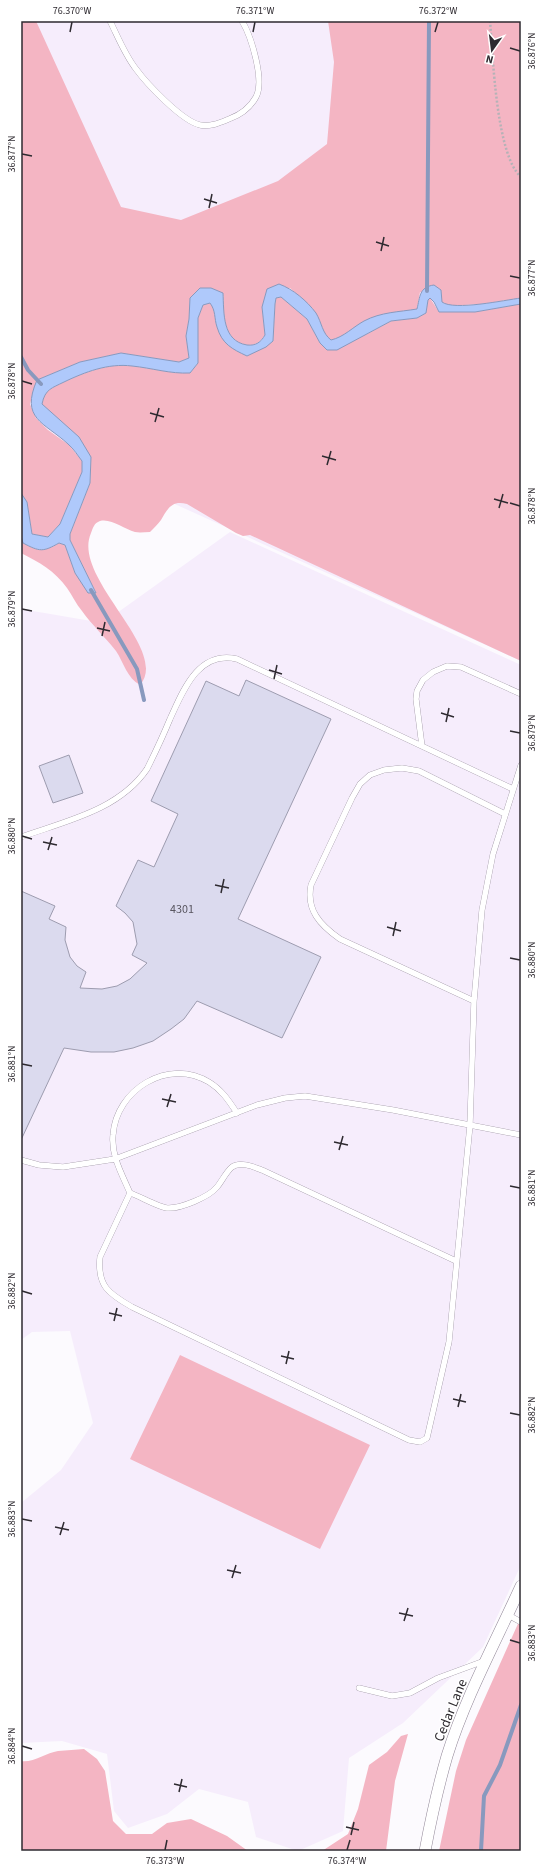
<svg xmlns="http://www.w3.org/2000/svg" width="542" height="1872" font-family="'Source Sans 3',sans-serif">
<style>
.built{fill:#f6edfc}
.green{fill:#f4b5c3}
.water{fill:#afc9fb;stroke:#8899be}
.lines{fill:none;stroke-linecap:round;stroke-linejoin:round}
.stream{stroke:#8899be;stroke-width:4}
.building{fill:#dbdaee;stroke:#9d9caf}
.service-casing{stroke:#908696;stroke-width:6}
.minor-casing{stroke:#908696;stroke-width:12}
.path{stroke:#b5b2b7;stroke-width:2.5;stroke-dasharray:2 2;stroke-linecap:butt}
.service{stroke:#fff;stroke-width:5.5}
.minor{stroke:#fff;stroke-width:11}
.ticks{fill:none;stroke:#2e2a30;stroke-width:1.5}
.labels{text-anchor:middle;stroke-width:3;stroke-linejoin:round;paint-order:stroke}
.number-label{font-size:12px;fill:#595660}
.street-label{font-size:14px;fill:#2e2a30;stroke:#fff}
.neatline{fill:none;stroke:#2e2a30;stroke-width:1.5}
.ticks-label{font-size:10px;text-anchor:middle;fill:#2e2a30}
</style>
<rect width="100%" height="100%" fill="#fcfafe"/>
<path class="built" d="M21 21H521V661L135 486 21 432Z
M230 532 521 665V1565L483 1647 403 1723 349 1758 343 1831 298 1851 256 1837 248 1802 199 1789 167 1814 128 1828 114 1811 107 1754 62 1741 21 1743V1503L61 1470 93 1423 70 1331 32 1332 21 1340V609L103 623Z"/>
<path class="green" d="M21 21H36L121 207 181 220 278 181 327 144 334 62 328 21H521V298L481 304 447 306 420 292 417 309 365 321 339 338 331 340 325 335 316 314 290 288 262 307 265 335C261 341 256 346 247 345 222 341 224 313 223 293L190 298 189 319 186 336 189 358 179 362 121 353 80 362 37 380 30 404 36 418 48 430 69 445 82 461V472L60 524 48 537 32 534 27 502 21 493Z
M281 297 307 319 320 343 367 334 391 321 417 318 426 313 428 299 430 298 439 312H475L521 304V661L250 535 243 536 236 533 187 504C172 500 168 508 161 520 158 524 154 528 150 532 145 532 140 533 135 532 124 529 111 518 100 521 94 523 93 528 91 533 71 578 171 649 140 685 127 678 124 663 116 651 105 637 92 625 82 611 76 604 72 595 67 588 55 571 39 562 21 553V536L23 543C40 552 44 552 59 543L65 545 75 573 96 593 70 540V534L90 483 91 458 42 404C45 389 52 388 64 382 85 372 108 363 132 366 152 368 170 374 190 373L198 363V318L203 305 210 303 214 309 217 327 247 356 273 341 275 304 276 298Z
M180 1355 370 1445 320 1549 130 1459Z
M521 1617V1851H439L456 1771 466 1740Z
M408 1734 395 1781 386 1851H322L348 1834 358 1809 369 1765 387 1752 401 1736Z
M84 1749 97 1759 105 1771 113 1821 126 1834H152L167 1823 191 1819 227 1836 248 1851H21V1761C33 1763 46 1753 58 1751 67 1750 76 1750 84 1749Z"/>
<path class="water" d="M279 284C293 289 307 301 316 313 322 323 322 333 331 340 344 337 353 327 364 321 381 312 399 312 417 309 420 297 419 287 434 285L441 290 442 302C454 311 505 300 521 298V304L475 312H439L434 302 430 298 428 300 426 313 417 318 391 321 337 350H327L320 343 307 319 281 297 276 298 275 304 273 341 266 347 247 356C232 349 222 344 217 327 214 318 216 311 210 303L203 305 198 318V363L190 373C170 374 152 368 132 366 108 363 85 372 64 382 52 388 45 389 42 404L79 437 91 457 90 483 70 534V540L96 593H88L75 573 65 545 59 543C43 552 40 552 23 543L21 536V493L27 502 32 534 48 537 60 524 82 472V461C78 456 74 449 68 444 44 422 20 419 37 380L80 362 121 353 179 362 189 358 186 336 189 319 190 298 200 288H211L223 293C224 313 222 341 247 345 256 346 261 342 265 335L262 307 267 289Z"/>
<g class="lines">
<path class="stream" d="M427 291 429 21
M21 357 28 370 41 384
M91 590 137 669 144 700
M481 1851 484 1796 500 1765 521 1705"/>
</g>
<path class="building" d="M246 680 331 719 238 919 321 957 282 1038 197 1001 184 1019 171 1029 153 1041 133 1048 114 1052H91L64 1048 21 1140V891L55 906 49 919 66 927 65 940 70 957 77 966 86 972 80 988 102 989 117 986 130 979 147 963 132 955 137 944 133 922 125 913 116 906 138 860 154 867 178 814 151 801 206 681 239 696Z
M69 755 83 793 53 803 39 766Z"/>
<g class="lines">
<g class="service-casing">
<path id="service" d="M110 21C118 37 125 55 136 69 147 84 182 121 200 125 210 127 219 123 229 119 240 115 250 108 256 97 265 80 251 36 242 21
M422 746 416 699 417 691 423 680 433 672 447 666 461 667 521 694
M21 837C66 821 119 810 147 769 155 753 163 736 170 719 183 691 198 650 237 659L513 789
M474 1001 340 939C320 925 306 910 311 885L352 798 360 784 370 775 384 770 402 768 419 771 505 814
M237 1113C229 1101 222 1090 209 1082 168 1057 116 1090 113 1135 111 1156 122 1174 130 1193L100 1257C97 1286 109 1294 132 1307L409 1440 420 1442 427 1438 449 1342 470 1125 474 1001 482 910 493 854 521 765
M21 1160 39 1165 63 1167 115 1159 257 1105 285 1098 305 1096 393 1110 521 1135
M130 1193C139 1196 159 1207 167 1208 180 1209 209 1197 217 1187 222 1181 226 1172 232 1167 240 1161 254 1167 262 1170L456 1261
M508 1615 521 1622
M359 1688 392 1696 410 1693 438 1678 484 1661"/>
</g>
<g class="minor-casing">
<path id="minor" d="M425 1851C431 1819 438 1787 447 1756 465 1698 496 1641 521 1586"/>
</g>
<path class="path" d="M490 21C493 56 496 155 521 177"/>
<use href="#service" class="service"/>
<use href="#minor" class="minor"/>
</g>
<path class="ticks" d="M70 32 72 22M253 32 255 22M435 32 438 22M510 48 520 51M22 154 32 156M204 199 217 203M209 208 212 194M376 242 389 246M381 251 384 237M510 276 520 278M22 381 32 384M150 413 164 417M155 422 159 408M322 456 336 460M327 465 331 451M494 499 508 503M510 503 520 506M499 508 503 494M22 609 32 611M97 628 110 631M102 636 105 622M269 670 282 674M274 679 277 665M441 713 454 717M446 722 449 708M510 731 520 733M22 836 32 839M43 842 57 845M48 850 52 837M215 885 229 888M221 893 224 879M387 927 401 931M393 936 396 922M510 958 520 960M22 1064 32 1066M162 1099 176 1102M167 1107 171 1094M334 1142 348 1145M339 1150 343 1136M510 1186 520 1188M22 1291 32 1294M109 1313 122 1316M114 1321 117 1308M281 1356 294 1359M286 1364 289 1351M453 1399 466 1402M458 1407 461 1394M510 1413 520 1415M22 1519 32 1521M55 1527 69 1530M60 1535 64 1522M227 1570 241 1573M232 1578 236 1565M399 1613 413 1616M404 1621 408 1608M510 1640 520 1643M22 1746 32 1749M174 1784 187 1787M179 1792 182 1779M346 1827 359 1830M351 1835 354 1822M165 1850 167 1840M347 1850 350 1840"/>
<g class="labels">
<g class="number-label">
<text x="182" y="913">4301</text>
</g>
<g class="street-label">
<text transform="translate(450 1710) rotate(-68)" y="5">Cedar Lane</text>
</g>
</g>
<rect width="542" height="1872" fill="none" stroke="#ffffff" stroke-width="44"/>
<g transform="translate(492 50) rotate(194)" stroke="#ffffff" stroke-width="3" paint-order="stroke">
<path d="M0-3L7 15L0 10L-7 15Z" fill="#2e2a30"/>
<text y="-6" font-size="11" font-weight="bold" text-anchor="middle" fill="#2e2a30">N</text>
</g>
<rect x="22" y="22" width="498" height="1828" class="neatline"/>
<g class="ticks-label">
<text x="72" y="14">76.370°W</text>
<text x="255" y="14">76.371°W</text>
<text x="438" y="14">76.372°W</text>
<text transform="translate(531 51) rotate(-90)" y="4">36.876°N</text>
<text transform="translate(11 154) rotate(-90)" y="4">36.877°N</text>
<text transform="translate(531 278) rotate(-90)" y="4">36.877°N</text>
<text transform="translate(11 381) rotate(-90)" y="4">36.878°N</text>
<text transform="translate(531 506) rotate(-90)" y="4">36.878°N</text>
<text transform="translate(11 609) rotate(-90)" y="4">36.879°N</text>
<text transform="translate(531 733) rotate(-90)" y="4">36.879°N</text>
<text transform="translate(11 836) rotate(-90)" y="4">36.880°N</text>
<text transform="translate(531 960) rotate(-90)" y="4">36.880°N</text>
<text transform="translate(11 1064) rotate(-90)" y="4">36.881°N</text>
<text transform="translate(531 1188) rotate(-90)" y="4">36.881°N</text>
<text transform="translate(11 1291) rotate(-90)" y="4">36.882°N</text>
<text transform="translate(531 1415) rotate(-90)" y="4">36.882°N</text>
<text transform="translate(11 1519) rotate(-90)" y="4">36.883°N</text>
<text transform="translate(531 1643) rotate(-90)" y="4">36.883°N</text>
<text transform="translate(11 1746) rotate(-90)" y="4">36.884°N</text>
<text x="165" y="1864">76.373°W</text>
<text x="347" y="1864">76.374°W</text>
</g>
</svg>
